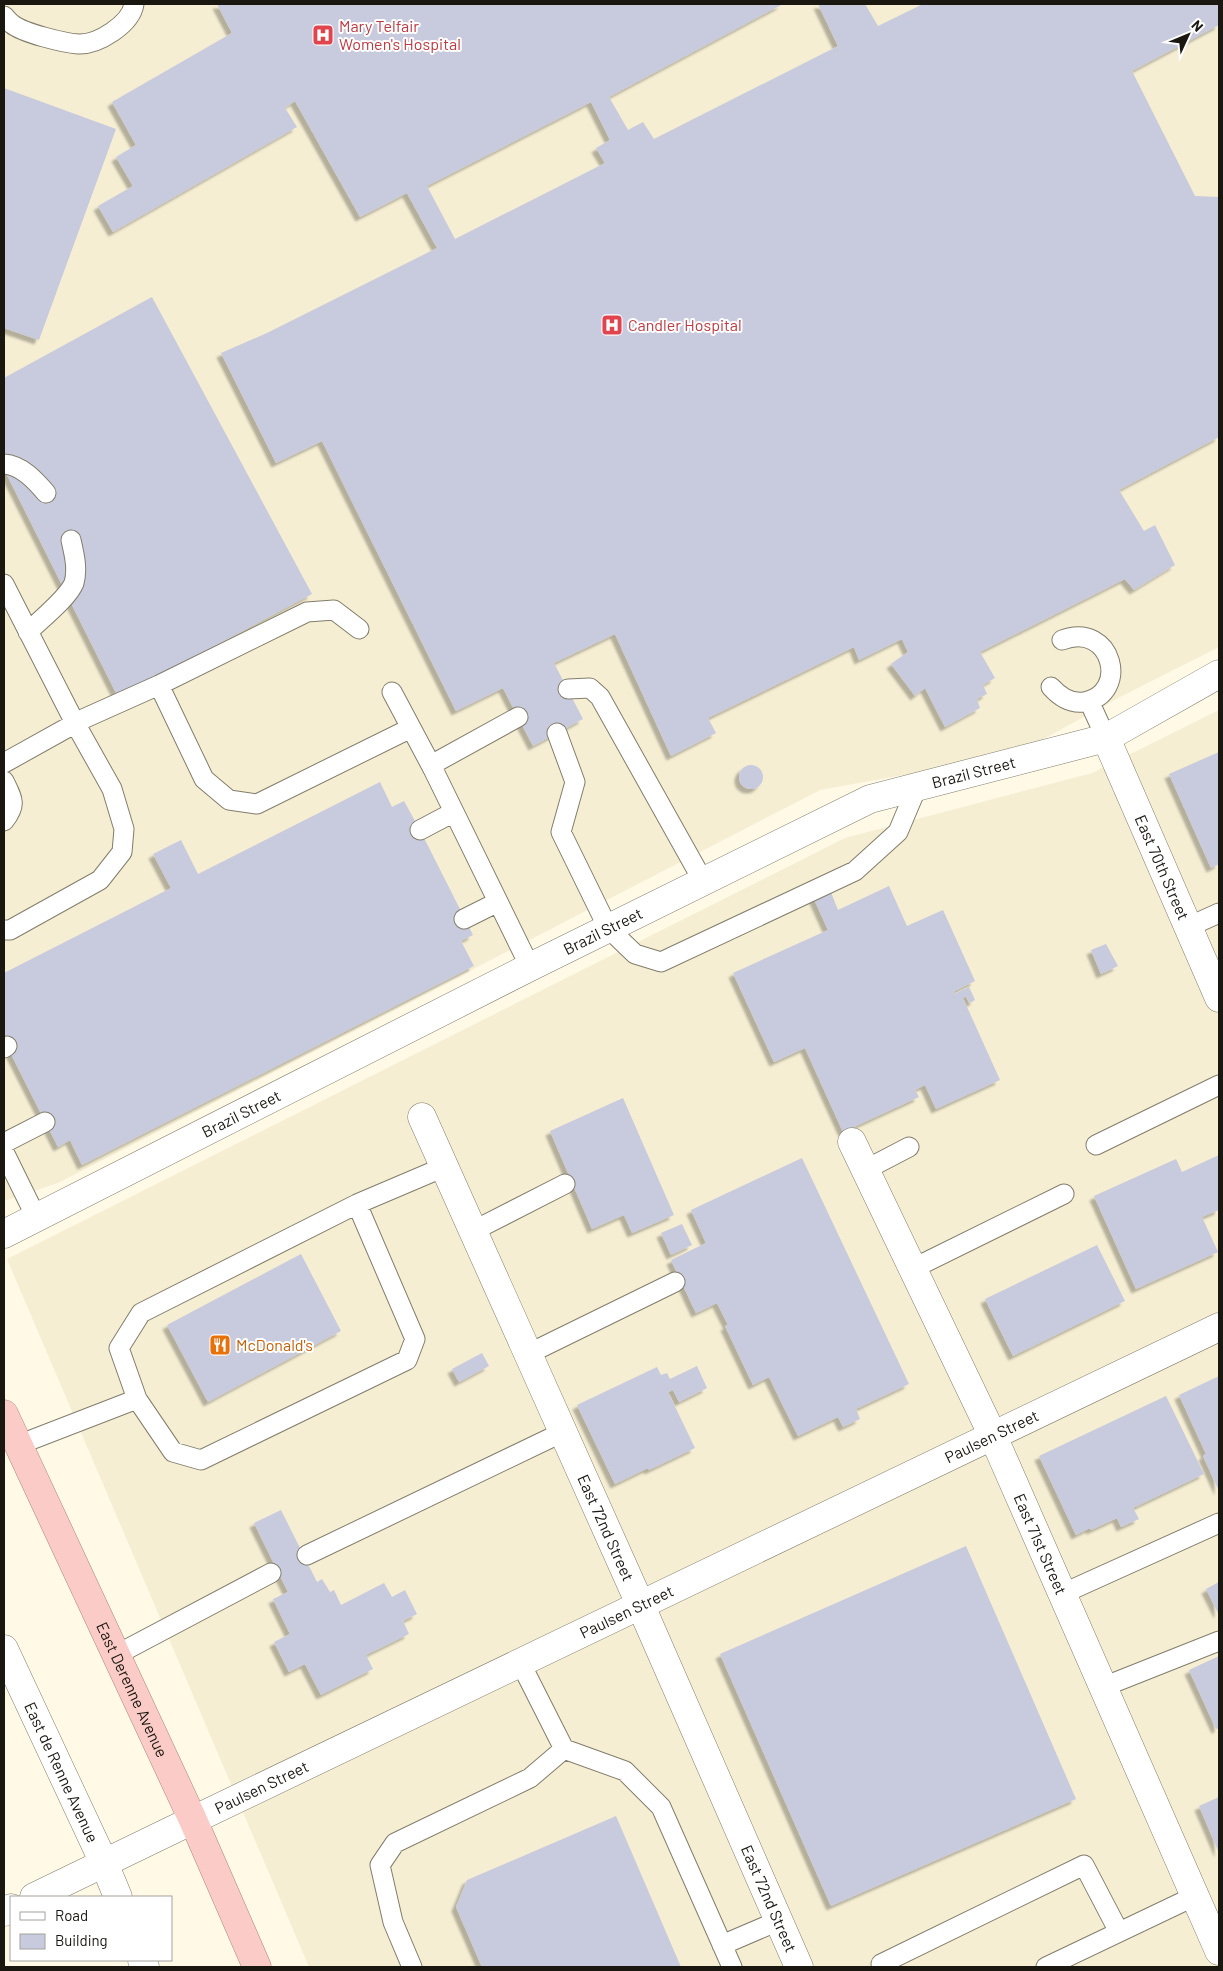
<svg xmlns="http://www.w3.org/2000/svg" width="1223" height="1971" font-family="Barlow,sans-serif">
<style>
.built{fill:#f5eed3}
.building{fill:#c8cadd;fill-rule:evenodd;filter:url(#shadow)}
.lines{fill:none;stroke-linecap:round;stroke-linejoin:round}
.service-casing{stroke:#827d6c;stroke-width:21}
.minor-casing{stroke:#827d6c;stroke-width:29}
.tertiary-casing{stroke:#827d6c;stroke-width:29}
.trunk-casing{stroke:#ab857e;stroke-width:29}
.service{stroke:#fff;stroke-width:19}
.minor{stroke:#fff;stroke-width:28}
.tertiary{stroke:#fff;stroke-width:28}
.trunk{stroke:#fbccc7;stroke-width:28}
.labels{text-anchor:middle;stroke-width:4;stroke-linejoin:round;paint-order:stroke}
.health-label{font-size:16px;fill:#be3a42;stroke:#fff;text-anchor:start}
.street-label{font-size:16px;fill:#191710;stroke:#fff}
.food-label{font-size:16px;fill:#c56008;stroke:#fff;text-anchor:start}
</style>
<defs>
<filter id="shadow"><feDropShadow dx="-4.5" dy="4.5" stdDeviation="1" flood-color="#0004"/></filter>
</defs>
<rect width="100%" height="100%" fill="#fff9e6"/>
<path class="built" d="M4 4H1219V647L1122 696 1014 755 820 790 58 1183 4 1201Z
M1219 710V1967H309L7 1259 845 838 1092 773Z"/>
<path class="building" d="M217 4H783L609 97 628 130 643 122 654 139 838 46 818 4H865L878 26 923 4H1219V25L1132 71 1195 196 1219 197V437L1119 490 1144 531 1155 525 1175 565 1134 590 1125 579 980 652 995 678 983 685 987 694 977 699 980 708 945 727 925 688 915 696 891 664 908 652 902 639 859 660 854 647 708 718 716 733 671 756 615 634 554 663 583 719 533 746 503 688 456 711 322 441 276 463 221 353 267 333 437 248 407 193 360 217 295 101 285 108 297 127 113 232 98 206 133 186 116 157 136 145 112 102 232 33ZM591 102 610 140 596 148 605 163 455 239 427 186Z
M4 88 116 129 39 340 4 328Z
M152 297 312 594 118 697 4 469V378Z
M1219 752V864L1211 868 1169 774Z
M739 777a12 12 0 1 1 24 0a12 12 0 1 1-24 0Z
M380 782 392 807 404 801 420 830 473 935 461 941 474 966 82 1165 70 1140 58 1147 4 1040V973L171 888 153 854 181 840 198 874Z
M889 886 907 926 943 910 975 981 953 992 954 994 969 987 975 1000 970 1003 966 996 963 998 1000 1080 936 1109 925 1085 915 1090 919 1097 843 1132 805 1048 774 1062 733 973 828 930 813 897 830 890 838 910Z
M1106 944 1118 966 1101 974 1091 950Z
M623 1098 674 1215 632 1233 624 1215 592 1229 550 1131Z
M1219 1155V1210L1202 1217 1218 1252 1136 1289 1094 1196 1176 1159 1182 1172Z
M802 1158 909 1384 856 1409 860 1419 843 1427 838 1417 798 1436 769 1377 753 1385 725 1326 728 1325 717 1303 696 1313 671 1260 706 1243 691 1210Z
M682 1224 692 1245 671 1255 661 1233Z
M1097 1245 1125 1301 1013 1356 985 1299Z
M301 1254 341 1331 208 1402 167 1325Z
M482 1353 489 1366 459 1382 452 1369Z
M697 1366 707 1388 679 1402 673 1390 668 1392 695 1448 649 1470 648 1468 615 1484 577 1405 657 1367 661 1375 667 1373 670 1379Z
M1219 1376V1491L1203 1456 1206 1454 1179 1395Z
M1166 1396 1204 1474 1133 1508 1139 1519 1121 1527 1117 1518 1091 1530 1090 1528 1076 1535 1039 1456Z
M281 1510 317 1582 322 1579 330 1592 334 1590 341 1605 384 1583 392 1597 405 1590 417 1614 403 1621 409 1634 366 1655 373 1669 321 1695 305 1664 289 1672 274 1642 290 1634 273 1599 288 1592 254 1523Z
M966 1546 1076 1799 831 1906 720 1654Z
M1219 1582V1613H1218L1206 1589Z
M1219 1656V1728L1216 1729 1189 1670Z
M1219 1797V1853L1199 1806Z
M616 1816 681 1967H482L456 1907 467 1880Z"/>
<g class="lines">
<g class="service-casing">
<path id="service" d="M4 16C6 18 9 22 12 24 23 33 64 43 78 44 98 45 131 24 134 4
M4 464C21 465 35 480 46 493
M4 584 75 723 112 789 124 829 122 852 100 880 10 930H4
M28 632C40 620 68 598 74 583 78 569 74 553 71 540
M159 685 204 779 229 800 257 804 411 728
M1051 687C1060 697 1070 704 1084 702 1130 694 1113 621 1062 640
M568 689 590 688 600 697 703 881
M392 692 433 769 530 967
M1089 701 1106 738
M557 733 575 782 561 832 608 928 635 954 661 962 855 871 898 832 917 787
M4 763 83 719 159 685 307 612 334 610 359 629
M431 765 518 717
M4 781C13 799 17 805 4 821
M420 830 454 812
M464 919 498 902
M1188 927 1219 913
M4 1048 7 1046
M4 1143 45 1122
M1096 1145 1219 1085
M4 1152 37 1219
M865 1170 909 1147
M357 1204 141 1313 119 1348 137 1399 173 1452 201 1460 407 1360 415 1339 357 1204 444 1167
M473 1231 565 1184
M912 1269 1064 1194
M528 1354 675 1282
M18 1445 137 1399
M307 1555 563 1432
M1062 1594 1219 1523
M116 1655 271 1573
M1103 1687 1219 1641
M564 1749 625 1771 661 1807 732 1967
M722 1945 778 1921
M412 1967 393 1922 380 1865 395 1843 530 1778 564 1749 520 1662
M883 1967 881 1964 1084 1865 1119 1932
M1046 1967 1195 1896"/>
</g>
<g class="minor-casing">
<g id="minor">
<path id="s1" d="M1106 738 1219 998"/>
<path id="s2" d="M422 1117 640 1604 799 1967"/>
<path id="s3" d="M852 1142 993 1436 1219 1951"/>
<path id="s4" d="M4 1234 530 967 870 799 1106 738 1219 674"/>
<path id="s5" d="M4 1649 104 1863 118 1897"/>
<path d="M34 1897 193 1820"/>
<path d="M4 1912 11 1908"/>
<path d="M142 1960 145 1967"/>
</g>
</g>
<g class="tertiary-casing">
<g id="tertiary">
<path id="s6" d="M193 1820 1219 1327"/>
</g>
</g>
<g class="trunk-casing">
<g id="trunk">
<path id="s7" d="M4 1414 193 1820 257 1967"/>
</g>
</g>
<use href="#service" class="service"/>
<use href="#minor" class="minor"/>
<use href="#tertiary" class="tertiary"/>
<use href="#trunk" class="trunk"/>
</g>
<defs>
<g id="hospital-square" transform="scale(1.125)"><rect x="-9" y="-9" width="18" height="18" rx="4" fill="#e0444e" stroke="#fff"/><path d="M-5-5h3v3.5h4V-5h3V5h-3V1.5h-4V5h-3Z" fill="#fff"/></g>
<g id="restaurant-square" transform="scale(1.125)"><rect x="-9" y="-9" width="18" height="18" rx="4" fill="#e8710a" stroke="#fff"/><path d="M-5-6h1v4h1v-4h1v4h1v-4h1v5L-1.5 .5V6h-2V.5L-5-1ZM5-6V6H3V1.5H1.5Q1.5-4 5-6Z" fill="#fff"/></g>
</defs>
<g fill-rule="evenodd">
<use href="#hospital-square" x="323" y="35"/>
<use href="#hospital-square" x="612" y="325"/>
<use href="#restaurant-square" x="220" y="1345"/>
</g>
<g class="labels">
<g class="health-label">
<text x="339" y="32">Mary Telfair<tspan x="339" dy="18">Women's Hospital</tspan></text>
<text x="628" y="331">Candler Hospital</text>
</g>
<g class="street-label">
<text dy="6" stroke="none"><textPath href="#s4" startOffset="1076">Brazil Street</textPath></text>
<text dy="6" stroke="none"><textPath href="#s1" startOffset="141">East 70th Street</textPath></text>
<text dy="6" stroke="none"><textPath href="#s4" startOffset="671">Brazil Street</textPath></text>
<text dy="6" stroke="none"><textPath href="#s4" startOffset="266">Brazil Street</textPath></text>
<text dy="6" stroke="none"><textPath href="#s6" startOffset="886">Paulsen Street</textPath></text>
<text dy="6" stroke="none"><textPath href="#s2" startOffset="450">East 72nd Street</textPath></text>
<text dy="6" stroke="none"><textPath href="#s3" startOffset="444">East 71st Street</textPath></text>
<text dy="6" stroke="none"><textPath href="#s6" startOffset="481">Paulsen Street</textPath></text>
<text dy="6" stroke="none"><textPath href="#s7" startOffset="304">East Derenne Avenue</textPath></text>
<text dy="6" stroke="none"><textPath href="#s5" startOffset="136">East de Renne Avenue</textPath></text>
<text dy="6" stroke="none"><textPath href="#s6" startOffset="76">Paulsen Street</textPath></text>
<text dy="6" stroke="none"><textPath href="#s2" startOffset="855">East 72nd Street</textPath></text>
</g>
<g class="food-label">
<text x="236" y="1351">McDonald's</text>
</g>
</g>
<rect width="1223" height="1971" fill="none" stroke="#191710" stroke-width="10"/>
<rect x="10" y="1896" width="162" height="65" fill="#ffffff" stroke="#a3a29f"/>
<rect x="20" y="1912" width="25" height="8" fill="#ffffff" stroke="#a3a29f"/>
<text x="55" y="1921" font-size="15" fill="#191710">Road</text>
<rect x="20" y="1934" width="25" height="15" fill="#c8cadd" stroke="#a3a29f"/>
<text x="55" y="1946" font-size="15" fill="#191710">Building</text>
<g transform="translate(1188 35) rotate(46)" stroke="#ffffff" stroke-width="4" paint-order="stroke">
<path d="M0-4L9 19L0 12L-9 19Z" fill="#191710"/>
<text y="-8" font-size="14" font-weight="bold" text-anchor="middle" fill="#191710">N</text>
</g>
</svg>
